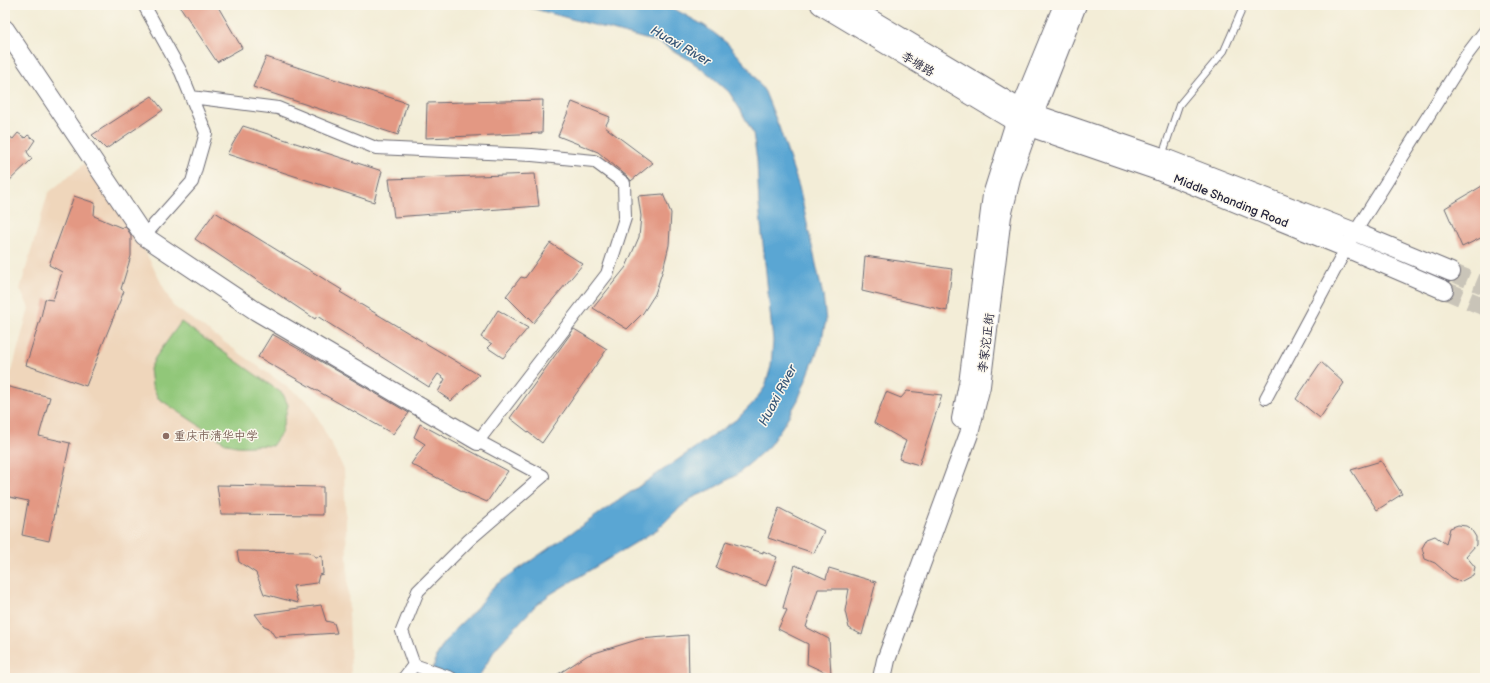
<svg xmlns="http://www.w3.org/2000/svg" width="1490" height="683" font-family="'Balsamiq Sans','LXGW WenKai TC',sans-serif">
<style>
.built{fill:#efd6bb}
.green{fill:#91c779;stroke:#5a745a}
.water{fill:#5aa6d3;stroke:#3e6487}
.building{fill:#e39883}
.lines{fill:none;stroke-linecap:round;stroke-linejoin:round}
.secondary-tunnel{stroke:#c9c4b8;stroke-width:18;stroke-dasharray:18 9;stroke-linecap:butt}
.lane-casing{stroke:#6b6972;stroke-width:8}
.street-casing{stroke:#6b6972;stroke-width:14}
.secondary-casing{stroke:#6b6972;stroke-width:20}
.lane{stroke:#fff;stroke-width:6}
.street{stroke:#fff;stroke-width:12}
.secondary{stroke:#fff;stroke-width:18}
.education-dot{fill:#8d6e63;stroke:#fbf7ec;stroke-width:1.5}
.labels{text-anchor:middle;stroke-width:3;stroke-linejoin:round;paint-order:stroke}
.street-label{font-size:12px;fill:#22223b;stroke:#fbf7ec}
.education-label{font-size:12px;fill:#785e54;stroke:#fbf7ec;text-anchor:start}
.water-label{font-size:13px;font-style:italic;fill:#385778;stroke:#fbf7ec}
</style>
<rect width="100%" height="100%" fill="#fbf7ec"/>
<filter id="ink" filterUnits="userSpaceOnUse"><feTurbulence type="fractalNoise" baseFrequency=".025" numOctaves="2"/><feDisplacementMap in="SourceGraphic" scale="8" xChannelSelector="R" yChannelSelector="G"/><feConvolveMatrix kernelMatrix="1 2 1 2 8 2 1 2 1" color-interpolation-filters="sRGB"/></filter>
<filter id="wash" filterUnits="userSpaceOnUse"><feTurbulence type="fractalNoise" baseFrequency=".012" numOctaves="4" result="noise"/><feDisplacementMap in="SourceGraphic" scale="16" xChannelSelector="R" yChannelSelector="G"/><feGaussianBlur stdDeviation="0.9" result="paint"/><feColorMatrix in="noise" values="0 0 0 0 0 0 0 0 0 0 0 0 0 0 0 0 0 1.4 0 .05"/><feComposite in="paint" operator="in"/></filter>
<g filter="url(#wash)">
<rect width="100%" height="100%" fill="#f3edd7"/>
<path class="built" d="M84 164 142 245 173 306 310 403 344 469 351 673 350 678H5V386L12 370 29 308 20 289 48 193Z"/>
<path class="green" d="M181 322 283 394 288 405 281 433 272 446C256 444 243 449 227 444L158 398 152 385 150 369 155 358Z"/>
<path class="water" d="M520 5H658L676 10 705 26 728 44 749 68 765 92 779 127 799 187 823 296 826 321 821 342 798 400 784 424 769 446 738 474 712 489 692 498 676 511 658 529 549 595 535 606 496 648 478 678H431L436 657 443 645 456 628 474 611 494 586 737 419 753 403 765 387 771 366 773 341 759 205 757 160 753 133 741 111 729 92 710 75 688 59 660 43Z"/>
<g id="blocks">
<path class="building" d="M179 5H217L242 48 217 62Z
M266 57 407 103 398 135 253 87Z
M152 96 163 110 106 149 92 135Z
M543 100 542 133 426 138 427 103Z
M572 102 610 117 605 127 653 163 631 181 628 177 598 152 558 136Z
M243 126 382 171 374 202 227 154Z
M18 133 25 138 28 135 35 140 27 152 32 159 5 185V143L10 137 13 139Z
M535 174 539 206 394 217 389 179Z
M1482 186 1485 191V236L1462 247 1445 208Z
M663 194 671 213 669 245 664 266 655 294 643 313 627 329 593 308 626 267 639 237 641 216 638 196Z
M74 196 95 203 94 216 122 228 125 226 131 235V256L121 289 124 291 86 386 26 365 41 317 45 299 53 300 62 272 49 265Z
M215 212 342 290 340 292 479 375 451 401 438 392 445 379 438 374 429 387 317 316 315 319 195 239Z
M550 243 583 264 533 323 506 296 521 277 525 278Z
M865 256 952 269 947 311 862 291Z
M498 310 528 328 503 358 488 348 492 344 481 337Z
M574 329 607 349 542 443 510 418Z
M272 334 329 366 409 413 393 434 258 357Z
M1321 362 1344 383 1320 418 1296 399Z
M5 386 50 397 39 436 70 443 49 541 22 535 28 501 5 496Z
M907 391 942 395 919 465 899 459 906 441 874 423 886 392 901 398Z
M420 424 508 471 487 502 462 491 411 464 425 444 414 437Z
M1381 461 1402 494 1377 510 1351 470Z
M217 485 323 487V515L221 514Z
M779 508 824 531 814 553 768 538Z
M1458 525 1466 526 1471 529 1476 537V545L1466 556 1475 567 1473 575 1460 582 1451 577 1435 563 1425 559 1422 548 1427 539 1435 536 1446 544 1450 528Z
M726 541 763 553V551L777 557 766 586 716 568Z
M237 551 309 552 316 557 322 556 323 574 319 575 317 583 293 586 298 603 264 594 256 573 239 562Z
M795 565 826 579 829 568 876 582 862 635 849 628 845 611 849 589H818L806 627 829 639 831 675 807 664 808 644 778 629 787 610 783 608Z
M321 605 326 621 334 623 337 633 275 637 269 628 264 626 255 614Z
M688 635 689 678H552L588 655 640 639Z"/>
</g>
</g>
<g filter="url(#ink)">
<use href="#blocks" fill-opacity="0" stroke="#6b6972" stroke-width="1"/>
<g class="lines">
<path class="secondary-tunnel" d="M1451 272 1485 286
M1444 290 1485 307"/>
<g class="lane-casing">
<path id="lane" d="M1162 156 1179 105 1224 51 1244 5"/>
</g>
<g class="street-casing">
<path id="street" d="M144 5 181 72 206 133 192 182 144 236
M191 97 278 108 376 148 532 155 594 161 624 183 625 218 607 274 478 441 543 476 469 540 418 591 402 631 414 665 404 678
M1266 398 1355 232 1466 56 1485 31
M414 665 451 678"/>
</g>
<g class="secondary-casing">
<path id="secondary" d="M820 5 1015 122 1158 171 1346 248 1444 290
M848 5 1021 109 1162 157 1355 232 1451 272
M5 29 144 236 256 311 478 441
M961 419 968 384 992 195 1015 122 1063 5
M882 678 886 660 969 434 981 386 1002 216 1007 196 1012 175 1029 127 1077 5"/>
</g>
<use href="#lane" class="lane"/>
<use href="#street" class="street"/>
<use href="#secondary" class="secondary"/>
</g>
</g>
<circle class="education-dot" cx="166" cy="436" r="4"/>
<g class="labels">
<g class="street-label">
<text transform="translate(918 64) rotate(31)" y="4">李塘路</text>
<text transform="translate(1231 201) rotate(22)" y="4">Middle Shanding Road</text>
<text transform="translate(986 343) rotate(-83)" y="4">李家沱正街</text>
</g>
<g class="education-label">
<text x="174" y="440">重庆市清华中学</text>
</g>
<g class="water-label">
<text transform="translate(681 45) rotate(30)" y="5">Huaxi River</text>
<text transform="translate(777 395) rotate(-62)" y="5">Huaxi River</text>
</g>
</g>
<rect width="1490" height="683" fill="none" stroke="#fbf7ec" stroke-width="20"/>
</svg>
